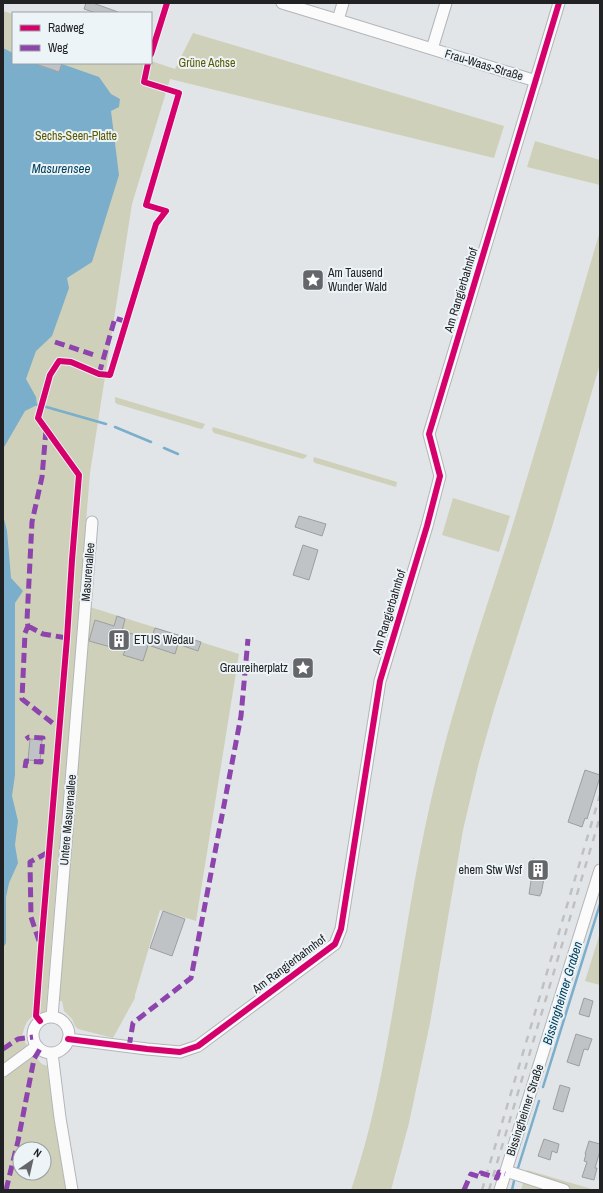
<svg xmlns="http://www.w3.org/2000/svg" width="603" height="1193" font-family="'Archivo Narrow',sans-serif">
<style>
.green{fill:#ced0b9;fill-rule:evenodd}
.water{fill:#7aaecb}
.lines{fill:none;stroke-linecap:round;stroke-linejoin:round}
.stream{stroke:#7aaecb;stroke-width:2.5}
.building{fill:#c0c3c5;stroke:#9c9ea0}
.street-casing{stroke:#b3b5b7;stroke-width:13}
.street{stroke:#fbfbfc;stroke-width:11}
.rail{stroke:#c0c0c1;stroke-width:2.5;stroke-dasharray:7 7;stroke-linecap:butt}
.quiet{stroke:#8e44ad;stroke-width:5;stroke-dasharray:10 5;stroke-linecap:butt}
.cycleway-casing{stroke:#edf4f8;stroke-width:8}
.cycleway{stroke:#d6006c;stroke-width:6}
.labels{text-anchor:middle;stroke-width:4;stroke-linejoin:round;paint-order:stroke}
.park-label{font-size:12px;fill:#5a5a00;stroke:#edf4f8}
.street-label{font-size:12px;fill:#202224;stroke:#edf4f8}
.poi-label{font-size:12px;fill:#202224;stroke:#edf4f8;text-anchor:start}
.water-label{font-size:13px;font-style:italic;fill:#04435f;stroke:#edf4f8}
</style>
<rect width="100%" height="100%" fill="#e2e5e8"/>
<path class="green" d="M3 11 13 14V63H151V61L175 69 193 33 504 126 494 158 170 79 132 204 90 473 46 1011C29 1017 26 1019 22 1037L27 1045 26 1048 42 1064 47 1066 66 1190H3ZM20 1149H44V1173H20Z
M535 141 600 160V185L527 167Z
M600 231V364L552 527 495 706 479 762 463 830 430 1023 409 1123 391 1190H351C365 1149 375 1107 383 1065 400 977 411 887 431 800 451 711 481 624 509 537 540 436 570 333 600 231Z
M115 397 205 424 203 428 201 429 117 404 115 402Z
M213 427 307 455 306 457 303 459 214 433 212 430Z
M314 457 397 482 396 487 315 463 313 461Z
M453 498 510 516 499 552 442 535Z
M90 607 239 654 196 921 160 910 135 995V998L113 1038 78 1029 75 1026 72 1019 64 1011 62 1001H58Z
M600 933V985L585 981Z
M527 1170 595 1190H521Z"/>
<path class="water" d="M3 48 13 53V63H41L40 66 59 72 62 64 99 77 111 94 120 99 119 107 111 111 119 175 92 262 67 278 69 288 52 336 36 351 26 379 36 397 37 405 25 411 3 449Z
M3 515 7 531 11 578 23 591 15 603V775L12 796 18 821 15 845 18 863 9 883 6 897V943L3 948Z"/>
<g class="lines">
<path class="stream" d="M37 405 40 406
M43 406 106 424
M115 427 151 442
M164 448 178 454
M543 1087 600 904
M518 1168 539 1101
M512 1190 514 1181"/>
</g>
<path class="building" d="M86 3H93L118 12V13H96L84 9Z
M36 63H62L59 72 36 64Z
M299 516 326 524 322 536 295 527Z
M303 545 318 550 309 580 293 575Z
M117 616 125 619 122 631 151 639 155 628 201 642 198 651 178 644 175 654 148 645 143 661 123 655 125 651 89 641 95 620 114 626Z
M30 739 42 740 40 761 28 760Z
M585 770 600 775V777L587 819 585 818 582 827 568 822Z
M533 859 547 863 541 894H540V896L529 894 532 874H530Z
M163 911 185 919 172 956 150 948Z
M584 998 593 1001 589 1017 579 1014Z
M576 1034 592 1039 588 1050 584 1049 579 1066 567 1062Z
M560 1085 570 1088 563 1112 553 1109Z
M544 1139 559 1144 557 1153 552 1151 550 1160 538 1156Z
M589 1141 600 1144V1151L595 1168H597L594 1180 582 1177 587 1162 584 1161 586 1154H585Z"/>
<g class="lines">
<g class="street-casing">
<path id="street" d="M282 3 338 20 343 3
M338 20 536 81
M432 49 446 3
M52 1017 92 522
M33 1035a18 18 0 1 1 36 0a18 18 0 1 1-36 0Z
M68 1039 147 1049 180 1052 198 1046 335 944 341 929 380 681 427 526 440 476 429 434 559 3
M52 1053 60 1118 72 1190
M3 1071 37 1046
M506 1171 564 1190
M500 1190 600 870"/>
</g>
<use href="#street" class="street"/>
<path class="rail" d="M482 1190 600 795
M489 1190 600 817"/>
<path class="quiet" d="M55 342 94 355
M99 374 115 318 127 322
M46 430 42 477 32 522 27 620 28 626 25 633 22 699 55 725 60 726
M28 626 43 634 67 638
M25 768 26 761 41 762 43 738 29 737 26 739
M39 941 31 917 30 862 49 852
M129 1047 133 1023 191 978 241 716 248 639
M3 1049 18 1039 33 1037
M6 1190 18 1141 34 1059 40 1049
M464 1190 471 1174 480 1177 481 1173 497 1178 499 1172 505 1174"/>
<g class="cycleway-casing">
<path id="cycleway" d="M151 54 167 3
M40 1021 36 1016 41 948 67 638 72 560 79 475 38 418 50 375 59 361 71 362 99 374 110 375 156 224 166 211 146 205 179 93 144 82 148 63
M68 1039 147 1049 180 1052 198 1046 335 944 341 929 380 681 427 526 440 476 429 434 559 3"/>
</g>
<use href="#cycleway" class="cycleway"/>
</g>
<defs>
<g id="sight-square" transform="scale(1.15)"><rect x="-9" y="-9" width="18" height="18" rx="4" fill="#646669" stroke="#edf4f8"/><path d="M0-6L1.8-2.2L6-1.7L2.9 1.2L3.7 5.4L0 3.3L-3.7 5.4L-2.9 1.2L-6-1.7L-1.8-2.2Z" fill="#fff"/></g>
<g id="building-square" transform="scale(1.15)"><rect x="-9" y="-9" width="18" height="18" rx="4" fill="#646669" stroke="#edf4f8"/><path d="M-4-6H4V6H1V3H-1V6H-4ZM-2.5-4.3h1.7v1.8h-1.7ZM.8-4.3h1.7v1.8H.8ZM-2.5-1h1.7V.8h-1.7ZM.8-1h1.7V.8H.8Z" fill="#fff"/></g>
</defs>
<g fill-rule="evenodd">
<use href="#sight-square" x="313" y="280"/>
<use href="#building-square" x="119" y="640"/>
<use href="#sight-square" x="303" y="668"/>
<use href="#building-square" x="538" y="870"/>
</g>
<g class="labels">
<g class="park-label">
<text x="207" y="67">Grüne Achse</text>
<text x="76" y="140">Sechs-Seen-Platte</text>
</g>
<g class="street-label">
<text transform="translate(484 65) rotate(17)" y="4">Frau-Waas-Straße</text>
<text transform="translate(461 290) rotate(-73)" y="4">Am Rangierbahnhof</text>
<text transform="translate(88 572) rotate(-85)" y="4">Masurenallee</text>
<text transform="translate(389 612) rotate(-73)" y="4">Am Rangierbahnhof</text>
<text transform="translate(68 820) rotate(-85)" y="4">Untere Masurenallee</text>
<text transform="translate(289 964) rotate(-37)" y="4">Am Rangierbahnhof</text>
<text transform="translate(525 1110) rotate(-72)" y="4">Bissingheimer Straße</text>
</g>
<g class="poi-label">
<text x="328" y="277">Am Tausend<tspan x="328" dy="14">Wunder Wald</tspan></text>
<text x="134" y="644">ETUS Wedau</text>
<text x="288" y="672" text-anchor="end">Graureiherplatz</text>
<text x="522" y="874" text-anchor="end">ehem Stw Wsf</text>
</g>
<g class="water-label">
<text x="61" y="173">Masurensee</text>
<text transform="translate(562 993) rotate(-73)" y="5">Bissingheimer Graben</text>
</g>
</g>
<rect width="603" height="1193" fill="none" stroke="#202224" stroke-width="8"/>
<rect x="12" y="12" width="140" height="52" fill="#edf4f8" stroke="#9ba0a3"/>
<rect x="20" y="25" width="20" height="6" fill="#d6006c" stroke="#9ba0a3"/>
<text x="48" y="32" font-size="12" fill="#202224">Radweg</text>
<rect x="20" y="45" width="20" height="6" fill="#8e44ad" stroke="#9ba0a3"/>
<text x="48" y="52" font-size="12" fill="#202224">Weg</text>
<g transform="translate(32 1161) rotate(34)"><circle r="19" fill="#edf4f8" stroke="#9ba0a3"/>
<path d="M0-3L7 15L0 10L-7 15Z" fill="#646669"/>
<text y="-6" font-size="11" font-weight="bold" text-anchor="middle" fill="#202224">N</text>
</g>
</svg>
